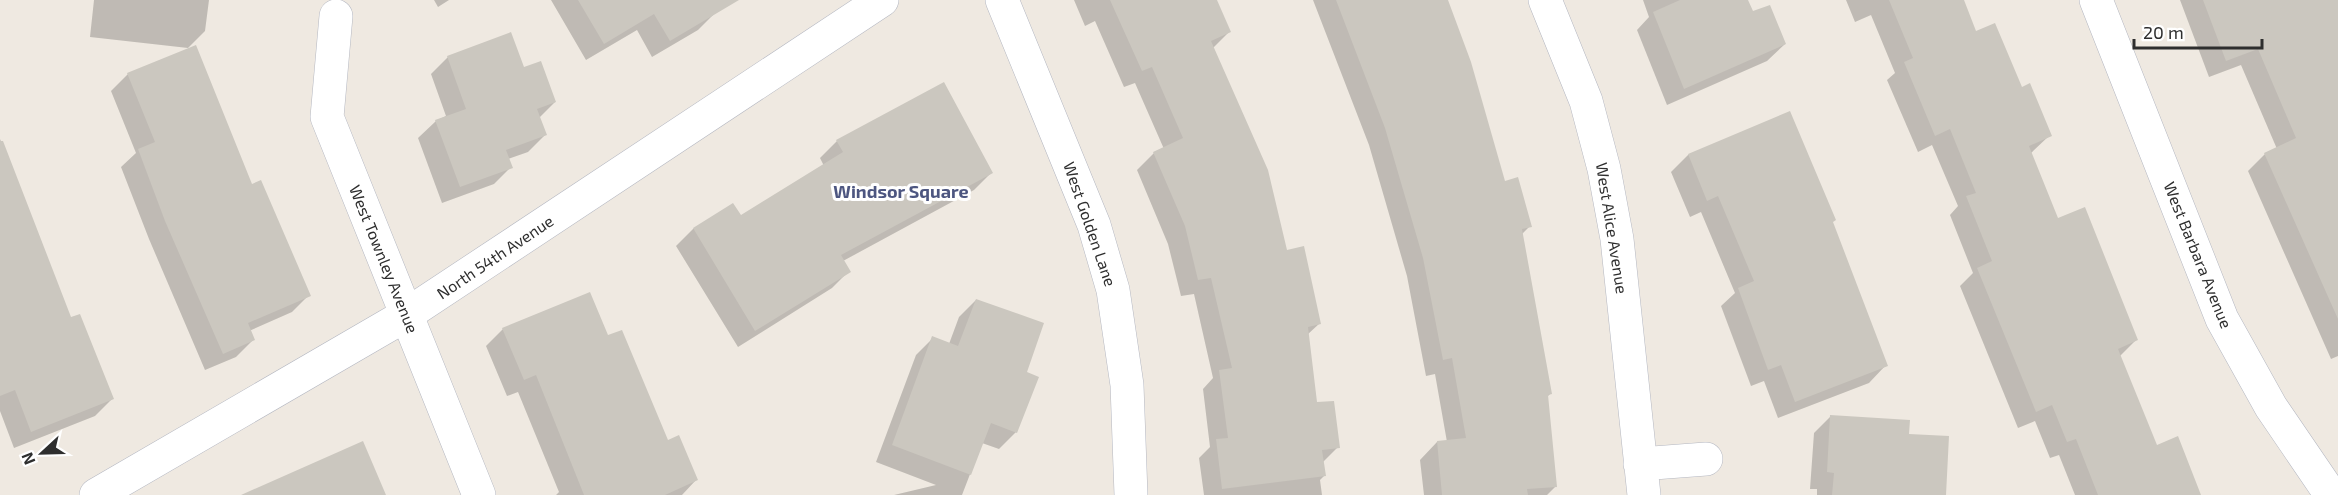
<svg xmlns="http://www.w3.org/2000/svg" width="2338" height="495" font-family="'Exo 2',sans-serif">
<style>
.shadow{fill:#0003}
.building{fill:#cbc7bf}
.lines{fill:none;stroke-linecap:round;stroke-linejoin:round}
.minor-casing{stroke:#b4b7c1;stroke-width:34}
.minor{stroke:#fff;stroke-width:33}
.labels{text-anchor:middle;stroke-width:6;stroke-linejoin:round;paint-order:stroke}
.street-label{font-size:16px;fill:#2e2e2e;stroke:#fff}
.neighbourhood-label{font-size:18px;font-weight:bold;fill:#4d5680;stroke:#fff}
</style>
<rect width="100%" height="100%" fill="#efe9e1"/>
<path class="shadow" d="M94 0H209L205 31 188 48 90 37Z
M434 0H449L438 7Z
M551 0H708L715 13 698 30 652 57 637 30 586 60Z
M1074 0H1215L1229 32 1213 48 1286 252 1320 323 1307 335 1316 404 1338 447 1322 463 1324 476 1320 480 1322 495H1204L1199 458 1210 447 1203 389 1213 378 1194 294 1181 296 1168 244 1137 170 1154 153 1164 149 1135 83 1124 87 1095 21 1085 26Z
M1313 0H1446L1504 183 1530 226 1521 235 1550 394 1547 397 1556 486 1547 495H1424L1420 460 1437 442H1447L1435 374 1426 376 1407 276 1369 145Z
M1643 0H1746L1752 13 1785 44 1767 61 1667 105 1637 30 1649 17Z
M1846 0H1962L1976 33 2021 89 2050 135 2030 154 2057 219 2136 340 2119 357 2156 447 2200 495H2075L2059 455 2050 458 2035 421 2018 428 1960 286 1973 273 1950 215 1958 206 1932 145 1918 152 1887 80 1895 73 1871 15 1855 22Z
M2180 0H2338V356L2331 359 2248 171 2265 154 2277 149 2241 65 2209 77Z
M448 57 523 69 555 102 539 118 545 135 528 152 508 159 511 167 494 184 442 203 418 138 436 121 446 116 431 74Z
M128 74 251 186 309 295 292 312 249 331 253 340 236 357 205 370 149 239 121 167 136 153 111 91Z
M1789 113 1886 365 1869 383 1778 418 1764 381 1751 386 1721 306 1735 293 1701 212 1690 217 1671 172 1688 155Z
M0 139 70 319 112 399 95 416 14 448 0 411Z
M837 141 991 173 974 190 843 261 849 271 832 288 738 347 676 246 693 229 732 205 740 217 824 166 820 158Z
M976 300 1025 373 1016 432 999 449 982 443 962 495H894L936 485 876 462 916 355 933 338 949 344 959 317Z
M503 329 607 337 667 442 696 480 682 495H556L559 492 518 392 507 396 486 346Z
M1831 416 1907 435 1944 495H1817V489H1810L1814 433Z"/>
<path class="building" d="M578 0H739L670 41 654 14 604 44Z
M1110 0H1217L1231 32 1211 41 1268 170 1287 250 1304 246 1321 324 1308 327 1317 402 1334 401 1340 448 1322 450 1326 476 1222 489 1216 439 1228 438 1219 370 1232 368 1211 278 1198 280 1185 226 1153 152 1183 138 1152 67 1142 71Z
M1336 0H1448L1471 62 1505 181 1518 177 1532 227 1522 229 1552 394 1548 395 1557 487 1527 489 1528 495H1442L1437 441 1466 438 1452 358 1443 360 1423 258 1385 128Z
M1680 0H1748L1753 11 1770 5 1786 44 1684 89 1653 12Z
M1889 0H1964L1976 31 1995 23 2022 87 2030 83 2052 136 2029 146 2058 218 2085 207 2138 340 2118 349 2157 445 2178 436 2201 495H2098L2076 439 2067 442 2052 405 2036 412 1977 268 1992 261 1966 196 1976 193 1950 129 1935 136 1904 62 1913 58Z
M2203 0H2338V319L2264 153 2296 138 2258 49 2226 61Z
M511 32 524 67 541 61 556 102 537 109 547 135 506 150 513 168 460 187 435 120 466 109 447 56Z
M196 45 252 184 261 180 311 296 248 323 255 340 223 354 165 221 138 149 155 142 127 73Z
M944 82 993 173 841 255 851 272 755 331 693 228 733 203 741 215 843 152 836 140Z
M1790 111 1836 220 1833 222 1888 366 1795 402 1781 365 1768 370 1738 288 1754 281 1718 196 1707 201 1688 154Z
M0 141H3L71 317 80 314 114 399 31 432 15 390 0 396Z
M590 292 608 335 622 330 668 440 679 435 698 480 665 495H584L536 375 524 380 502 328Z
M976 299 1044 323 1027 372 1039 377 1017 433 991 423 971 475 892 445 932 336 958 346Z
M1830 415 1910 420 1909 434 1949 436 1946 495H1832L1834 473 1827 472Z
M363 441 386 495H241Z"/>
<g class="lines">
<g class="minor-casing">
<path id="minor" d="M1002 0 1094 225 1113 290 1127 385 1131 495
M1545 0 1586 101 1604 169 1617 239 1644 495
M2096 0 2222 319 2271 407 2331 495
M336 16 327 117 479 495
M1640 464 1706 459
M96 495 406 315 882 0"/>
</g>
<use href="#minor" class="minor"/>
</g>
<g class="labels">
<g class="street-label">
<text transform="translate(1090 224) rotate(71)" y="6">West Golden Lane</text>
<text transform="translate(1612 228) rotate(81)" y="6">West Alice Avenue</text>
<text transform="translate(2198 255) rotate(68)" y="6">West Barbara Avenue</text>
<text transform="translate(495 257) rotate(-34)" y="6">North 54th Avenue</text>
<text transform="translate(384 259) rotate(68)" y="6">West Townley Avenue</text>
</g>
<g class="neighbourhood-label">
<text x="901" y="198">Windsor Square</text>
</g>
</g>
<g transform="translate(42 453) rotate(248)" stroke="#ffffff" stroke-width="4.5" paint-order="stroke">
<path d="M0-4.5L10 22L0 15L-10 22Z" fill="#2e2e2e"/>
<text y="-9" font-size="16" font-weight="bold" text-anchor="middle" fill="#2e2e2e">N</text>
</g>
<path d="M2134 39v9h128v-9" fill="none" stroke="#2e2e2e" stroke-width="3"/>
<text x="2143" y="39" font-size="18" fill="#2e2e2e" stroke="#ffffff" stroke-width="4.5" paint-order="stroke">20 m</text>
</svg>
